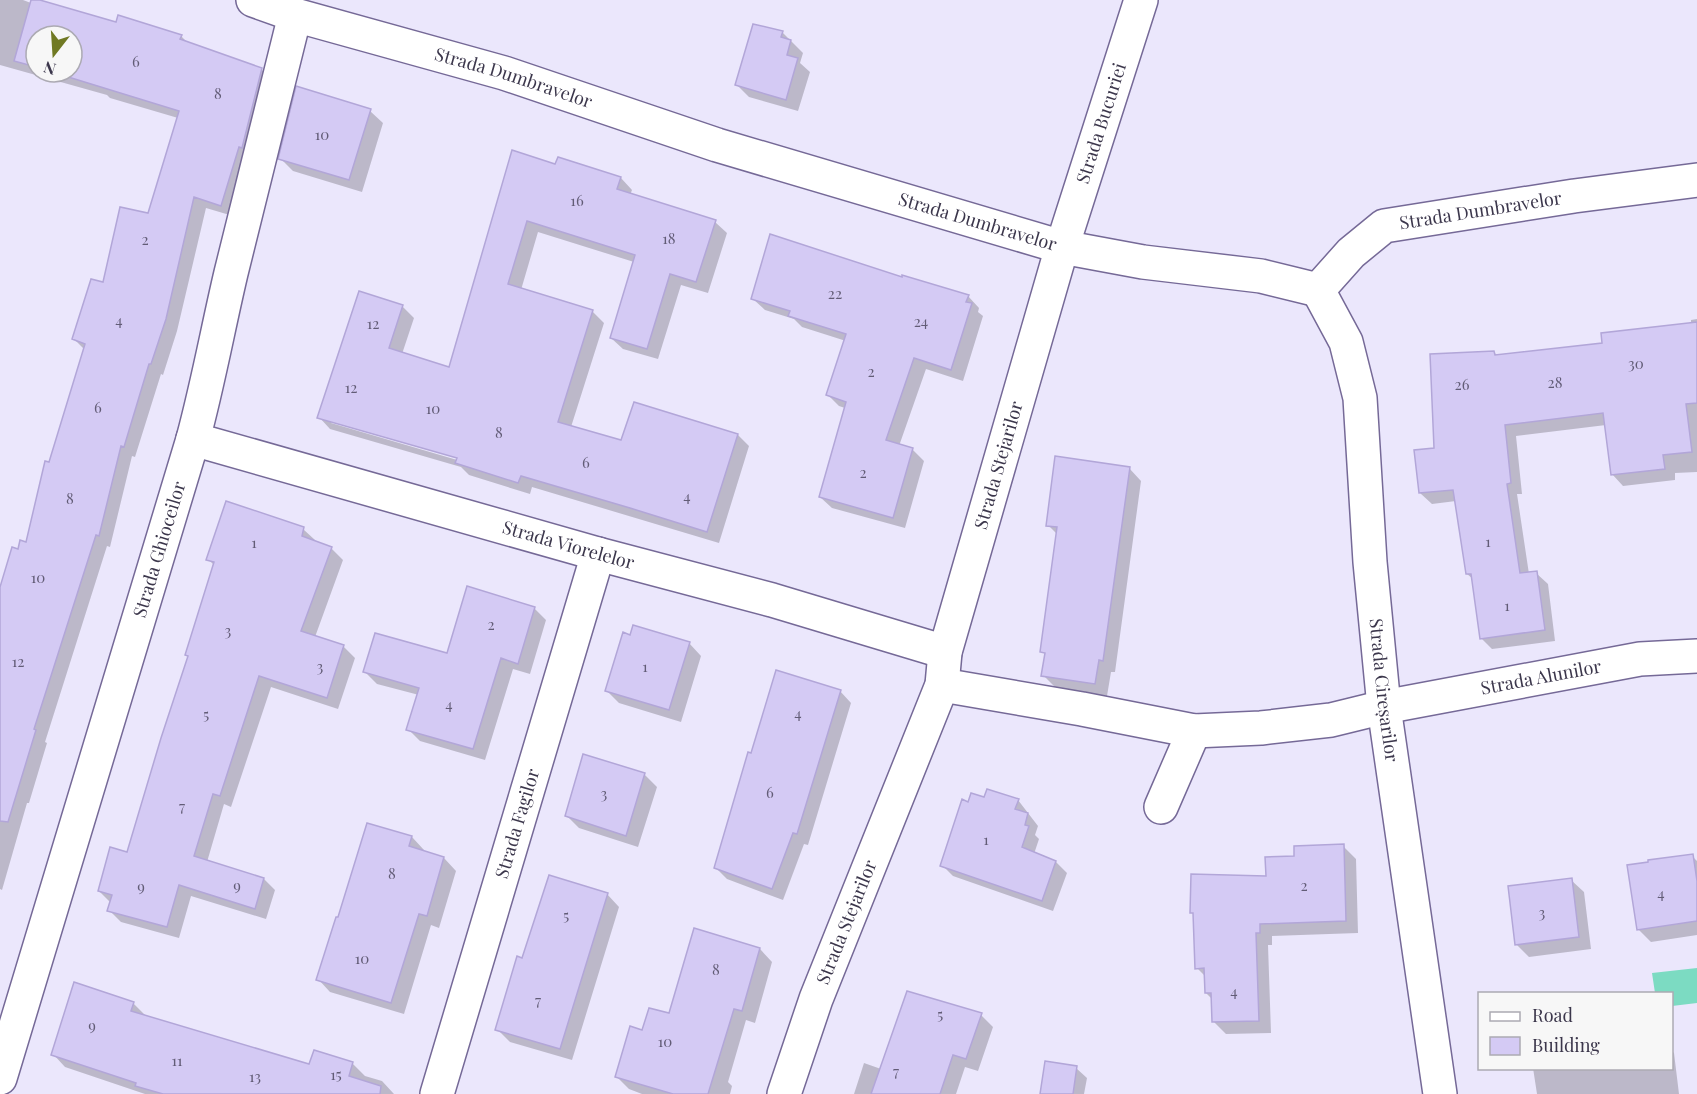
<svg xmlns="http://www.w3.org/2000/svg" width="1697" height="1094" font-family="'Playfair Display',serif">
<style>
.water{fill:#7cdbc2}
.shadow{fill:#0003;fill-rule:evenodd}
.building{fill:#d4caf4;stroke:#b2a6d8;stroke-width:1.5}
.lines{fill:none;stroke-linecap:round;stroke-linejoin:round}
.street-casing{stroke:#756997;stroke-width:36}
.street{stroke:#fff;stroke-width:33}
.labels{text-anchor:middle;stroke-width:4.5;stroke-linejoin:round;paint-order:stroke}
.number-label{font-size:15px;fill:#625c76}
.street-label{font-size:18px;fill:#3c374c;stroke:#f7f7f7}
</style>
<rect width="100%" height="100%" fill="#ebe7fc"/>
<path class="water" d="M1697 968V1003L1672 1006V994L1655 993 1652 973Z"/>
<path class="shadow" d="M0 0H23L31 3 32 0H34L117 24 181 36 188 43 261 69 273 81 233 216 206 208 177 331 163 375 161 374 135 457 132 456 110 547 107 546 45 742 47 743 29 803H27L2 890 0 889V619L19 551 27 544 85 350 74 339 104 284 149 215 178 118 110 98 107 95 0 65ZM36 36H72V72H36Z
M782 32 803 53 800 63 810 72 798 111 749 97 736 84Z
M370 111 383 123 362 192 293 171 280 158Z
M513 152 556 166 621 178 632 190 630 195 715 222 727 233 708 293 681 285 658 359 623 349 611 338 634 262 538 232 521 290 593 312 604 323 571 427 622 442 738 435 749 446 719 543 532 487 530 494 469 475 461 467 330 429 319 417 402 306 414 318 402 354 450 368ZM331 420 465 459 464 462 331 423Z
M903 279 968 296 979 308 978 312 983 316 963 381 926 369 899 446 912 449 924 461 905 528 832 508 820 497 845 408 839 406 827 394 846 341 802 327 794 319 765 310 753 299Z
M1697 319V472L1675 473V480L1623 486 1612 474 1606 425 1516 436 1522 494H1517L1529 574 1536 573 1548 584 1555 641 1492 649 1481 638 1473 579 1467 574 1456 501 1432 504 1420 493 1435 449 1494 352 1497 356 1604 344 1691 324V320Z
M1129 468 1141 481 1115 672H1111L1107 696 1056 688 1043 675 1046 655 1042 651 1058 535 1048 525Z
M303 529 315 540 314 542 331 548 343 560 315 637 343 646 355 658 338 709 271 687 231 807 224 804 207 862 264 879 275 890 266 919 191 896 179 938 121 922 109 910 111 903 99 891 129 854 189 657 186 655 215 566 208 559Z
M534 608 546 620 530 674 513 669 485 760 420 741 408 729 419 695 377 684 365 672 448 655Z
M689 643 701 656 681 722 619 703 606 690Z
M840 691 851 703 808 845 804 844 783 900 727 879 716 868 752 755Z
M644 774 657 787 638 847 579 828 567 816Z
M985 799 1018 800 1038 826 1035 835 1039 839 1034 854 1056 862 1067 873 1053 911 953 876 942 865 969 804Z
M368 825 412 837 424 850 423 852 444 858 456 871 439 928 431 925 404 1014 330 992 318 979 339 919Z
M1343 846 1356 859 1358 933 1272 936V945H1268L1271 1033 1226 1034 1214 1022 1212 999 1206 993V977L1197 968 1195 915 1192 912 1267 878 1296 858Z
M1692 856 1697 861V935L1651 942 1638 929Z
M1571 880 1584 892 1591 949 1529 957 1516 944Z
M607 894 619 907 572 1060 510 1042 497 1029 523 959Z
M695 930 760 949 772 962 755 1023 746 1020 728 1082 732 1086 730 1094H642L629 1089 616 1076 643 1032 670 1015Z
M133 1003 146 1016 310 1066 352 1063 365 1076 382 1081 394 1094H145L65 1067 53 1054Z
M981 1015 993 1027 978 1071 965 1067 956 1094H854L864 1063 881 1069Z
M1672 1051 1674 1053 1679 1094H1537L1533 1068H1672Z
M1076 1068 1087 1078 1084 1094H1041Z"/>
<path class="building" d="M31 0H40L116 22 118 15 182 35 180 39 262 68 242 148 239 147 221 206 194 197 166 319 151 364H149L124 447 121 446 99 536 96 535 34 729 36 730 8 822 0 821V587L12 547 18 549 20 540 26 542 45 461 49 462 85 344 72 339 91 279 103 282 120 207 148 213 179 111 52 72H72V36H36V67L14 61Z
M753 24 783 31 781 37 791 40 787 55 798 58 786 100 735 85Z
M296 86 371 109 349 180 278 159Z
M512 150 555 164 558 157 621 177 617 189 716 220 696 282 670 274 647 349 610 338 635 255 527 221 508 284 593 310 558 422 621 440 634 402 738 434 707 532 630 508 521 476 518 483 455 463 457 458 317 418 359 291 403 305 389 348 449 367Z
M770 234 902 277V275L969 295 966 302 972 303 951 370 914 358 886 440 913 448 893 518 819 497 846 402 826 395 846 334 788 316 790 311 751 299Z
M1697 322V403L1686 404 1692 452 1663 455 1665 469 1611 475 1603 413 1505 425 1511 483 1507 484 1520 573 1537 571 1545 630 1480 639 1471 574H1466L1453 490 1419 493 1414 450 1434 448 1430 354 1494 351 1495 355 1602 343 1601 333Z
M1055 456 1130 467 1103 661 1099 660 1095 684 1041 676 1045 653 1040 652 1057 527 1046 526Z
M226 501 304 527 302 536 332 547 301 631 344 645 327 698 259 676 220 796 213 794 194 856 264 878 255 909 179 885 167 927 107 911 112 895 98 891 110 847 127 852 161 738 188 656 185 655 214 562 206 560Z
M467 586 535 607 518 664 501 658 473 749 406 730 419 688 363 672 375 633 447 653Z
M633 625 690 642 669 710 605 691 623 632 630 635Z
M776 670 841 690 797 834 793 833 772 889 714 868 748 752 751 753Z
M583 754 645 773 626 836 565 816Z
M987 789 1019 799 1015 809 1028 813 1025 825 1029 826 1022 847 1056 861 1042 901 940 866 962 799 968 802 971 793 984 797Z
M367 823 412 836 409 846 444 857 427 916 419 914 391 1003 316 980 336 917H338Z
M1344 844 1346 921 1260 924V933H1256L1259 1021 1212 1022 1211 993H1205L1204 968 1195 969 1193 913H1190L1191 874 1266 876 1265 857 1294 856V846Z
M1693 854 1697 881V921L1637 930 1627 865 1648 862V860Z
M549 875 608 893 560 1049 495 1030 517 956 522 958Z
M1572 878 1579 937 1515 945 1508 886Z
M694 928 760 948 742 1011 734 1009 708 1094H673L615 1077 630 1026 642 1030 649 1008 669 1013Z
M74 982 134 1002 131 1011 309 1064 314 1050 353 1062 349 1076 381 1086 380 1094H163L135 1086 136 1083 51 1055Z
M907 991 982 1013 966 1059 953 1055 940 1094H871Z
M1045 1061 1077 1066 1073 1094H1040Z"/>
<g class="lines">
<g class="street-casing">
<g id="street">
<path id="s1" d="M253 0 295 15 504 73 717 145 1062 247 1143 262 1261 276 1318 290"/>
<path id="s2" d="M1318 290 1346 342 1360 398 1370 562 1384 707 1440 1094"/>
<path id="s3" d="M1318 290 1351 253 1384 226 1574 196 1697 180"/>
<path id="s4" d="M193 439 598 554 772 600 945 652"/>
<path id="s5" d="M942 685 1082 709 1194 731 1261 728 1331 720 1384 707 1640 659 1697 656"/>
<path d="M1161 807 1194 731"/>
<path id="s6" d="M0 1078 193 439C208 384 218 328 231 273 252 187 273 101 295 15"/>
<path id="s7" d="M437 1094 598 554"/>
<path id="s8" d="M784 1094 816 999 942 685 945 652 1062 247 1141 0"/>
</g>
</g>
<use href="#street" class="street"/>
</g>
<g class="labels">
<g class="number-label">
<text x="136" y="67">6</text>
<text x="218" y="99">8</text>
<text x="322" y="140">10</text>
<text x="577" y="206">16</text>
<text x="669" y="244">18</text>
<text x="145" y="245">2</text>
<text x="835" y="299">22</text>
<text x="119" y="326">4</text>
<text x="921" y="327">24</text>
<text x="373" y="329">12</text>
<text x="1636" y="369">30</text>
<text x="871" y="377">2</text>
<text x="1555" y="388">28</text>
<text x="1462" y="390">26</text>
<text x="351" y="393">12</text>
<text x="98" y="413">6</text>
<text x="433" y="414">10</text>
<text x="499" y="438">8</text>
<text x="586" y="468">6</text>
<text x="863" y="478">2</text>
<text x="687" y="502">4</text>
<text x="70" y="504">8</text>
<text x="1488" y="547">1</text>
<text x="254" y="548">1</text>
<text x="38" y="583">10</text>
<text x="1507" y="611">1</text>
<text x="491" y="630">2</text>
<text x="228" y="636">3</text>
<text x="18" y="667">12</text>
<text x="320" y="672">3</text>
<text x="645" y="672">1</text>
<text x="449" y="710">4</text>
<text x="798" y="719">4</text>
<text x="206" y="720">5</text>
<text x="770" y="798">6</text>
<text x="604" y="799">3</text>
<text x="182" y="812">7</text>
<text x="986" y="845">1</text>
<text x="392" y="879">8</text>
<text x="237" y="891">9</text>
<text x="1304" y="891">2</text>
<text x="141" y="892">9</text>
<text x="1661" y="899">4</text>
<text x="1542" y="918">3</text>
<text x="566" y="921">5</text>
<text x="362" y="964">10</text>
<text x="716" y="975">8</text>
<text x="1234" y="997">4</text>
<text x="538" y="1006">7</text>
<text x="940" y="1020">5</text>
<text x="92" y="1031">9</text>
<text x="665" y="1047">10</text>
<text x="177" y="1066">11</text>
<text x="896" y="1077">7</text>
<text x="336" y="1080">15</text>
<text x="255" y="1082">13</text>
</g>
<g class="street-label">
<text dy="6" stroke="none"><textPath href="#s1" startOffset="272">Strada Dumbravelor</textPath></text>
<text dy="6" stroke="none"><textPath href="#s8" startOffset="1023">Strada Bucuriei</textPath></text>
<text dy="6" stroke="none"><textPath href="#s3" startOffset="190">Strada Dumbravelor</textPath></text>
<text dy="6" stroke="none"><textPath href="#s1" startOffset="758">Strada Dumbravelor</textPath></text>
<text dy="6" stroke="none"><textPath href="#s8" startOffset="666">Strada Stejarilor</textPath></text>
<text dy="6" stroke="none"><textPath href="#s4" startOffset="390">Strada Viorelelor</textPath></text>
<text dy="6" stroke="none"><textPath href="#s6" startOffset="552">Strada Ghioceilor</textPath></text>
<text dy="6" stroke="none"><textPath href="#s5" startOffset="608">Strada Alunilor</textPath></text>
<text dy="6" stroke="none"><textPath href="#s2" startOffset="410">Strada Cireșarilor</textPath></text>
<text dy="6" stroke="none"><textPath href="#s7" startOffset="282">Strada Fagilor</textPath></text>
<text dy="6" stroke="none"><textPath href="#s8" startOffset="183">Strada Stejarilor</textPath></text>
</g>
</g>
<rect x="1478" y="992" width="195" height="78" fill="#f7f7f7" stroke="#acaab3" stroke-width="1.5"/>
<rect x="1490" y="1012" width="30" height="9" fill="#ffffff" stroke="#acaab3" stroke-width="1.5"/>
<text x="1532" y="1022" font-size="18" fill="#3c374c">Road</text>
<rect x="1490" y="1037" width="30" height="18" fill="#d4caf4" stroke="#acaab3" stroke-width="1.5"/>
<text x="1532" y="1052" font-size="18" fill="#3c374c">Building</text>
<g transform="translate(54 54) rotate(197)"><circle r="28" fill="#f7f7f7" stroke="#acaab3" stroke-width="1.5"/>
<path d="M0-4.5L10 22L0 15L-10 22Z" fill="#707923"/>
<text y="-9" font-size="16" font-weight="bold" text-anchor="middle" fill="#3c374c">N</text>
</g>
</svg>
